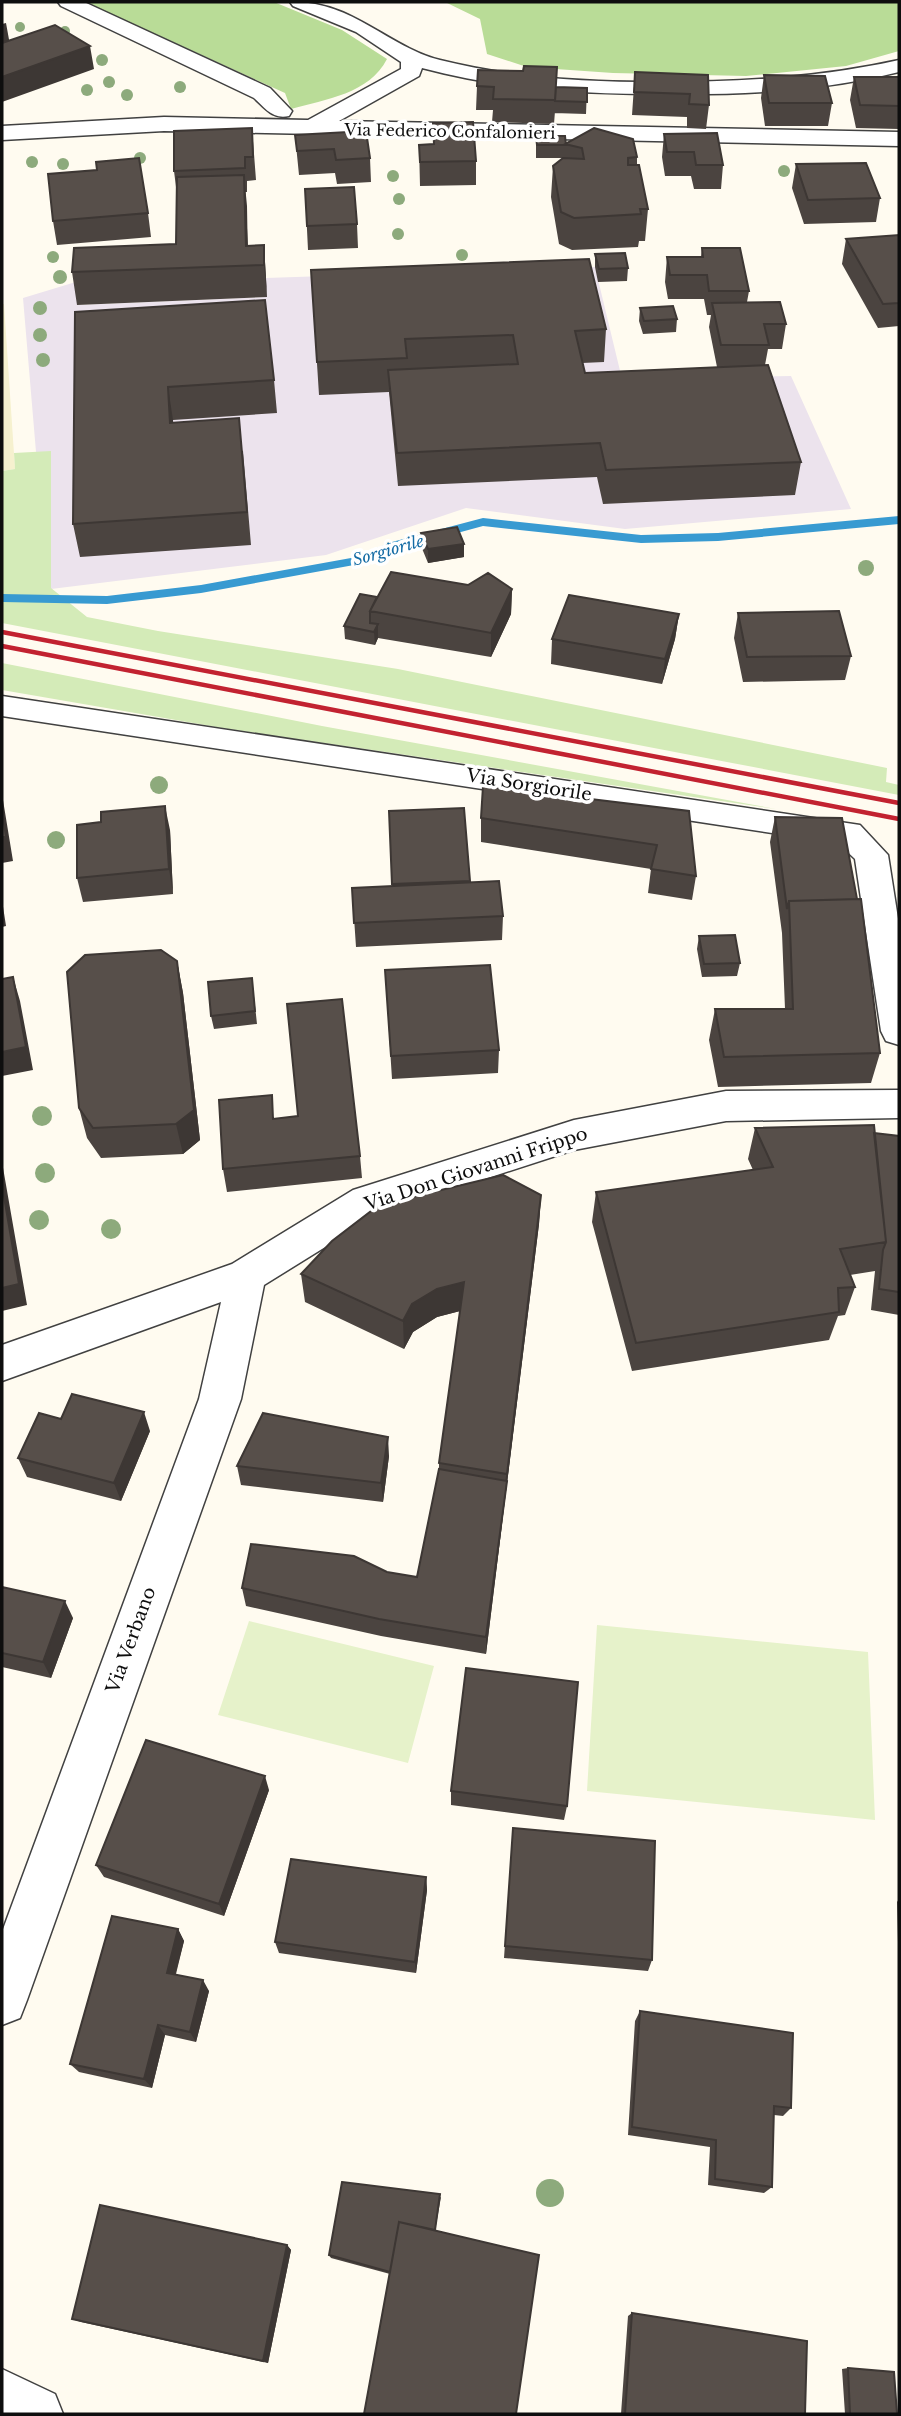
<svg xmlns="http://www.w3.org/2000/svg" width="901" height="2416" font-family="'Libre Baskerville',serif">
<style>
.industrial{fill:#ece3ed}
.farmland{fill:#f6f1cf}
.green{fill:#d4ebb8}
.forest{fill:#b9dc97}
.pitch{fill:#e6f2ca}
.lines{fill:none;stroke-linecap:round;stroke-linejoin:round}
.stream{fill:#389ad1;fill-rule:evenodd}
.minor-casing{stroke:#414141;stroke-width:3}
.minor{fill:#fff;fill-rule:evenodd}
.rail{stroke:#c22230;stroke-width:4.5}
.tree{fill:#8daa7c}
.wall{fill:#4b4440}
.shaded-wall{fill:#3d3734}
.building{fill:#574f4a;stroke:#3d3734;stroke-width:2}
.labels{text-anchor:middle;stroke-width:7;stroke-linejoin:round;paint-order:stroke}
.far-street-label{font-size:16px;fill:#0e0e0e;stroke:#fff}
.far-water-label{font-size:16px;font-style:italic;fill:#146ba4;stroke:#fff}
.street-label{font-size:18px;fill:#0e0e0e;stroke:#fff}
</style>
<rect width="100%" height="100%" fill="#fffbf0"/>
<path class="industrial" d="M595 267 622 379 791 376 851 509 625 529 466 508 326 555 51 589V452H36L23 298 79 281 78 305 266 297V278Z"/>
<path class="farmland" d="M2 304H4L15 469 2 471Z"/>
<path class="green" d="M51 451V588L87 617 158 631 398 669 887 768 886 782 899 785V795L2 623V471L15 469 14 453Z
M2 663 322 726 776 809 228 729 2 690Z"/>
<path class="forest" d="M85 2H274L342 30 387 59C369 94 326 99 291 109L285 93Z
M445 2H899V51L846 66 746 76 613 73 527 67 487 54 480 19Z"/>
<path class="pitch" d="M249 1621 434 1666 408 1763 218 1715Z
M597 1625 868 1652 875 1820 587 1791Z"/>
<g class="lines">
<path class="stream" d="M899 516V524L718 541 641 543 483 526 402 548 354 565 201 593 107 604 2 602V594L107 596 201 585 351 558 392 542 483 518 641 535 718 533Z"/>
<g class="minor-casing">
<path id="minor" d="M58 2H84L270 88 292 111 289 116C273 120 265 108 254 98L61 6Z
M290 2C352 0 386 46 440 60 512 78 583 82 657 82 739 82 818 78 899 60V72C822 91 745 95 666 94 581 94 505 90 422 68L419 76 339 121 899 132V146L164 131 2 140V126L164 117 308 120 401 69V62L356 32 293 6Z
M2 696 860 825 888 855 899 925V1045L886 1041 881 1031 855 859 838 843 2 716Z
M899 1090V1118L726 1121 574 1150 380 1213 264 1285 241 1399 27 2000 20 2018 2 2025V1932L199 1399 221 1302 2 1381V1345L232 1264 353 1190 574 1120 726 1091Z
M2 2369 55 2394 63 2414H2Z"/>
</g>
<use href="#minor" class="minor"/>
<path class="rail" d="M2 632 899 803
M2 646 899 819"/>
</g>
<g class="tree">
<circle cx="20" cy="27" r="5"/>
<circle cx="65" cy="31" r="5"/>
<circle cx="102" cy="60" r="6"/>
<circle cx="109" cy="82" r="6"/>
<circle cx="180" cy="87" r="6"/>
<circle cx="87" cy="90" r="6"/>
<circle cx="127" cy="95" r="6"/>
<circle cx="140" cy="158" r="6"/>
<circle cx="32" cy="162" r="6"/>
<circle cx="63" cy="164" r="6"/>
<circle cx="784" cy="171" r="6"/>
<circle cx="393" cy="176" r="6"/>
<circle cx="399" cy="199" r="6"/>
<circle cx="398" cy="234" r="6"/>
<circle cx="462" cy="255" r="6"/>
<circle cx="53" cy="257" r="6"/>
<circle cx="60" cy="277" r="7"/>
<circle cx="40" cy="308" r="7"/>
<circle cx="40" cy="335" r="7"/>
<circle cx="43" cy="360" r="7"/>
<circle cx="866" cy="568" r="8"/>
<circle cx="159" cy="785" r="9"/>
<circle cx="56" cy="840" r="9"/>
<circle cx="42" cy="1116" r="10"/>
<circle cx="45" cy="1173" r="10"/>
<circle cx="39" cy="1220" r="10"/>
<circle cx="111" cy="1229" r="10"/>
<circle cx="550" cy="2193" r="14"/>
</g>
<path class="wall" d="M635 72 708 75 709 105 706 129 687 128V117L632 115Z
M764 75 832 103 828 126H765L761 98Z
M854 77H899V129L856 128 850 100Z
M477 86 587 88 586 114 554 113 555 111 554 124 492 122 493 110H476Z
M433 123 476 161V185L420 186 419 145 433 144Z
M252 128 256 180 247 181V192H245L248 246 264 245 267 297 77 305 72 272 176 244 177 195 174 171Z
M664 134 723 165 721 189H694L691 176H665L662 157Z
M295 135 370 158 371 182 337 184 335 173 299 175Z
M536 136 566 144 637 157V165L648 209 645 241H639L638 247 572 250 559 244 551 197 553 166 564 158H536Z
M796 164 880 198 876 222 804 224 792 188Z
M97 170 148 213 151 237 57 245 53 221Z
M305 189 357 224 358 248 308 250Z
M899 235V326L878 328 842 264 846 239Z
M702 248 749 291 747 302 786 324 782 349H768L765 365 801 462 795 495 603 504 597 477 398 486 389 392 319 395 311 270 606 329 604 362 582 363 585 373 717 367 709 327 711 315H707L704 299H668L665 282 667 257H701Z
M595 254 628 268 627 281 598 282 595 267Z
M640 308 677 319 676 332 643 334 639 321Z
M75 312 274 380 277 413 173 420V422L243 451 251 545 80 557 73 524Z
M421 533 464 557 428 563 421 546Z
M468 585 512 589 511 614 491 657 378 638 375 645 345 639 344 626 377 597Z
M738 613 851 656 845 680 743 682 734 638Z
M679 614 675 639 662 684 551 664 552 639Z
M464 808 470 882 503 916 502 940 356 947 352 888 392 886 389 811Z
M689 811 696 876 692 900 648 893 651 869 481 842V818Z
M775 817 880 1053 871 1083 718 1087 709 1040 715 1009H785L782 933 770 842Z
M101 822 170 830 173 894 83 902 77 878Z
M699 936 740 963 737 976 702 977 697 949Z
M177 961 183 993 200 1140 183 1154 101 1158 87 1138 79 1108Z
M385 970 499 1050 498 1073 392 1079Z
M252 978 257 1024 214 1029 211 1016Z
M275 1119 360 1156 362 1178 227 1192 223 1169Z
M755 1128 874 1133 899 1136V1315L871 1310 875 1271 850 1275 855 1287 845 1315 838 1316 829 1340 632 1371 592 1222 596 1192 753 1170 748 1159Z
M541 1195 539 1224 486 1654 381 1636 246 1606 242 1588 387 1572 417 1577 439 1469V1463L460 1311 437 1317 413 1332 404 1349 305 1302 301 1274Z
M150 1431 121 1501 27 1477 18 1458Z
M389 1456 383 1502 241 1485 237 1466Z
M2 1587 73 1618 51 1678 2 1667Z
M269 1790 224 1916 104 1877 96 1865Z
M451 1791 567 1806 564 1820 451 1805Z
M512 1841 652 1960 648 1971 504 1958Z
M426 1877 427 1890 416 1973 279 1953 275 1942Z
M899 1899V1982L897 1902Z
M178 1929 184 1941 176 1974 209 1991 196 2042 165 2035 152 2088 79 2072 70 2064Z
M640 2011 791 2108 783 2116 774 2115 772 2187 764 2193 708 2185 710 2147 628 2135 635 2021Z
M441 2197 435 2231 390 2274 331 2258 329 2255Z
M287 2245 291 2250 268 2363 81 2322 72 2319Z
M632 2313 805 2414H621L628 2316Z
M848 2368 897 2414H845L842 2369Z"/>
<path class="shaded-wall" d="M6 23 10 45 2 48V24Z
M90 46 94 69 2 102V77Z
M244 175 247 206 248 265 246 246Z
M264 245 266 278 267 297 264 265Z
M168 387 173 420 175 456 170 423Z
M464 544V557L428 563V549Z
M512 589 511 614 491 657V633Z
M679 614 675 639 662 684 665 659Z
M378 624V638L375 645 374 632Z
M2 794 13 861 2 863Z
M165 806 170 830 173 894 169 869Z
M2 900 6 926 2 927Z
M177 961 183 993 200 1140 183 1154 176 1124Z
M13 977 20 1001 33 1070 2 1076V1052Z
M2 1162 27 1305 2 1311Z
M541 1195 539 1224 486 1654V1637Z
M464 1282V1310L437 1317 413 1332 404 1349 403 1321 412 1304 437 1289Z
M144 1412 150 1431 121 1501 114 1483Z
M388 1437 389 1456 383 1502 381 1483Z
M65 1601 73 1618 51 1678 43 1662Z
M265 1776 269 1790 224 1916 219 1904Z
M426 1877 427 1890 416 1973 415 1962Z
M178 1929 184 1941 173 1983 167 1973Z
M203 1980 209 1991 196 2042 190 2032Z
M158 2025 165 2035 152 2088 144 2079Z
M287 2245 291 2250 268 2363 263 2361Z"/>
<path class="building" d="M55 25 90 46 2 77V43Z
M524 66 557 67 555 100 493 99 494 87 477 86 478 70 523 71Z
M635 72 708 75 709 105 689 104 690 94 634 92Z
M764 75 825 76 832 103H769Z
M854 77H899V106L860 105Z
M556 87 587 88V102L555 101Z
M473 122 476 161 420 162 419 145 434 144 433 123Z
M252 128 253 157H245V168L174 171V131Z
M594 128 633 139 637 157 628 158V165H639L648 209H640L641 214 574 218 561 212 553 166 563 158 584 159 582 148 565 144Z
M366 131 370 158 336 160 334 149 297 151 295 135Z
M717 133 723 165H696L694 152H667L664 134Z
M536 136H565L566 145H537Z
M139 158 148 213 53 221 48 174 97 170 96 162Z
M866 163 880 198 808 200 796 164Z
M244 175 246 246 264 245V265L72 272 74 248 176 244 177 177Z
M354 187 357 224 307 226 305 189Z
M899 235V303L883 304 846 239Z
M702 248H740L749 291H709L707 275H670L667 257H703Z
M625 253 628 268 599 269 595 254Z
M589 259 606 329 575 331 585 373 768 365 801 462 606 470 600 443 397 453 388 370 518 364 513 335 405 339 407 358 317 362 311 270Z
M265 300 274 380 168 387 170 423 239 418 247 512 73 524 75 312Z
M780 302 786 324H764L769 345H721L712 303Z
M673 306 677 319 644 321 640 308Z
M457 527 464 544 428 549 421 533Z
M391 572 468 585 488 573 512 589 491 633 370 611Z
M360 594 377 597 370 611V623L378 624 374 632 344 626Z
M569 595 679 614 665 659 552 639Z
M839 611 851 656 747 657 738 613Z
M483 786 689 811 696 876 651 869 657 845 481 818Z
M165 806 169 869 77 878V825L101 822V812Z
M464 808 470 881 392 884 389 811Z
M2 810 6 837H2Z
M775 817 842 818 857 899 789 901 787 909Z
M499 881 503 916 354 923 352 888Z
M861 899 880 1053 724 1057 715 1009H793L789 901Z
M735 935 740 963 704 964 699 936Z
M161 950 177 961 194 1110 176 1124 93 1128 79 1108 67 972 85 955Z
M490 965 499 1050 391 1056 385 970Z
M13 977 26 1047 2 1052V979Z
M252 978 255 1011 211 1016 208 982Z
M342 999 360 1156 223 1169 219 1100 272 1095 273 1119 298 1116 287 1004Z
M874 1125 886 1242 840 1249 855 1287 838 1288 839 1312 636 1343 596 1192 773 1167 755 1128Z
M874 1133 899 1136V1292L879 1289 883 1250 886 1242Z
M503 1175 541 1195 507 1474 439 1463 464 1282 437 1289 412 1304 403 1321 301 1274 332 1241 379 1205Z
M2 1185 19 1284 2 1288Z
M72 1394 144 1412 114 1483 18 1458 39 1413 61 1419Z
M263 1413 388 1437 381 1483 237 1466Z
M439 1469 507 1481 486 1637 379 1619 242 1588 251 1544 354 1556 387 1572 417 1577Z
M2 1587 65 1601 43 1662 2 1653Z
M466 1668 578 1682 567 1806 451 1791Z
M146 1740 265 1776 219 1904 96 1865Z
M513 1828 655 1841 652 1960 505 1946Z
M291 1859 426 1877 415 1962 275 1942Z
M112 1916 178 1929 167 1973 203 1980 190 2032 158 2025 144 2079 70 2064Z
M640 2011 793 2033 791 2108 774 2106 772 2187 715 2179 716 2140 632 2127Z
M342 2182 440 2194 435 2230 399 2222 390 2272 329 2255Z
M100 2205 287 2245 263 2361 72 2319Z
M399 2222 539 2255 516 2414H364Z
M632 2313 807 2341 805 2414H625Z
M848 2368 894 2372 897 2414H850Z"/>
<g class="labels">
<g class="far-street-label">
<text transform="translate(450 131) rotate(1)" y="6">Via Federico Confalonieri</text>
</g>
<g class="far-water-label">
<text transform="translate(388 550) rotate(-16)" y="6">Sorgiorile</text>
</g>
<g class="street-label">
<text transform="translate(529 785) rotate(9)" y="6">Via Sorgiorile</text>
<text transform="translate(476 1169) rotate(-18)" y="6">Via Don Giovanni Frippo</text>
<text transform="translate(131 1640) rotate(-70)" y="6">Via Verbano</text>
</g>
</g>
<rect width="901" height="2416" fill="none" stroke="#0e0e0e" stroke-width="7"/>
</svg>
